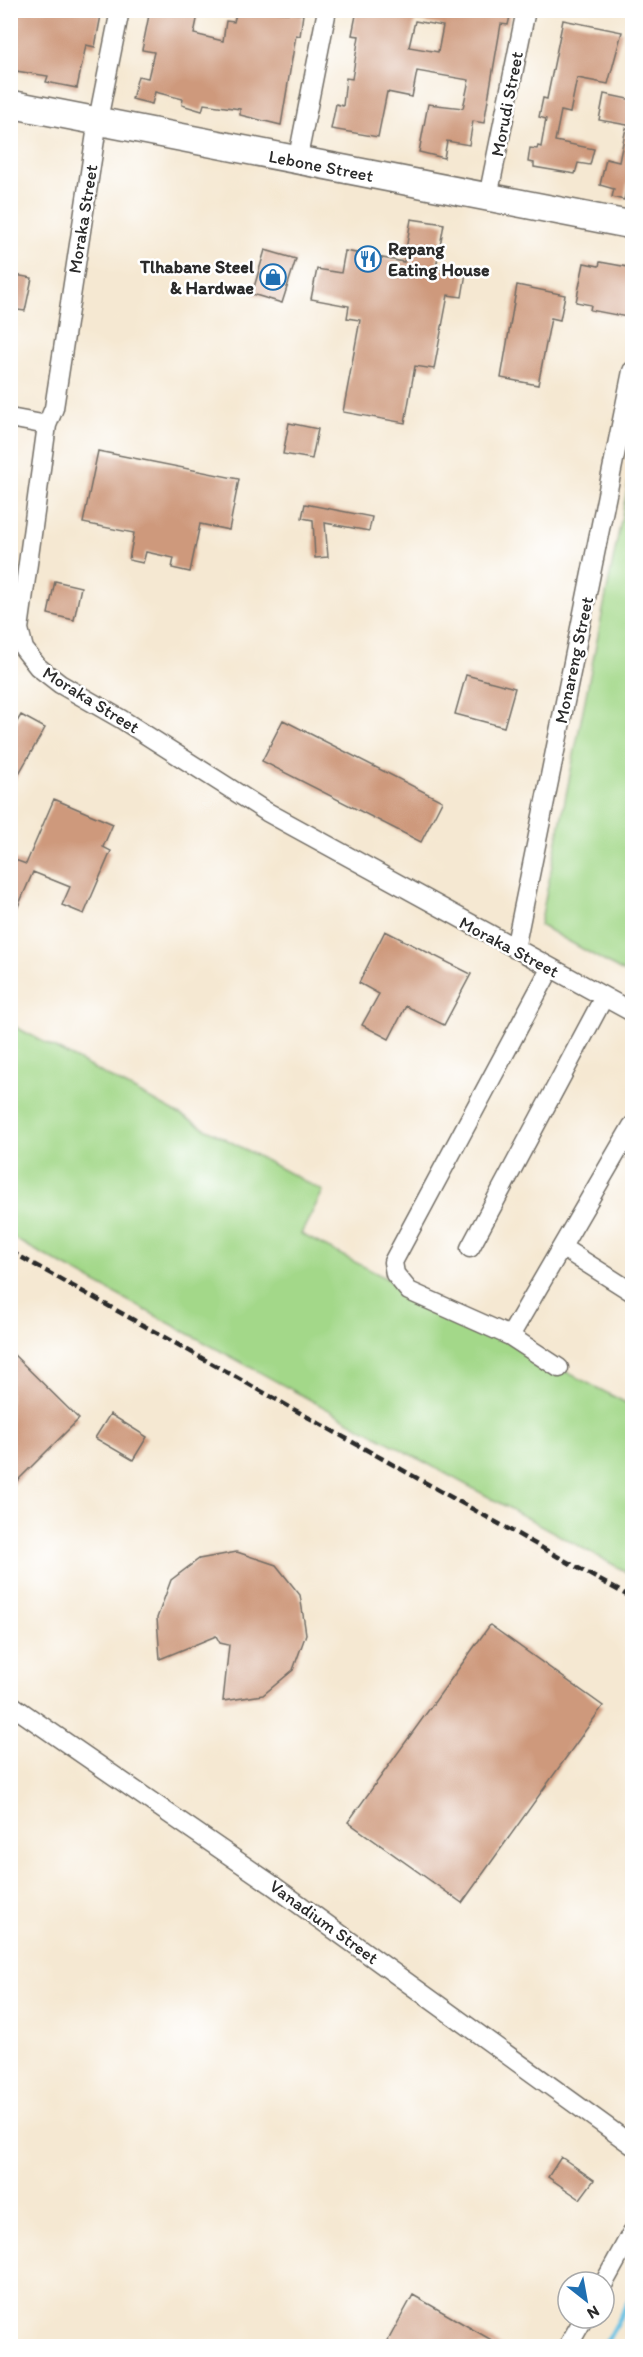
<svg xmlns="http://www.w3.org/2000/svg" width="643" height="2357" font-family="Itim,sans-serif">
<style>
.green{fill:#a3d889;stroke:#67825a;stroke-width:1.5}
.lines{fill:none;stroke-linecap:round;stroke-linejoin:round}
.stream{stroke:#67c3e5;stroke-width:5}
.building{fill:#ce997c;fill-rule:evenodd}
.street-casing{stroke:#726d65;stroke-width:21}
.secondary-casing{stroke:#726d65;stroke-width:30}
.street{stroke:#fff;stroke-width:18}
.secondary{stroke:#fff;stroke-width:27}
.rail{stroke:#2b2b2b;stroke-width:4.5;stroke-dasharray:9 4.5;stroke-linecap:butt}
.labels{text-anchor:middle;stroke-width:5;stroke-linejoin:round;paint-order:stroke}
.street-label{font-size:18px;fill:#2b2b2b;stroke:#fff}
.poi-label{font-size:18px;font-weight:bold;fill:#2b2b2b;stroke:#fff;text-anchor:start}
</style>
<rect width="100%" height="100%" fill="#fff"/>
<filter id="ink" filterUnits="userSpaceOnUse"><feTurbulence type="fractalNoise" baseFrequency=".0167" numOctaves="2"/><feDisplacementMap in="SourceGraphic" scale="12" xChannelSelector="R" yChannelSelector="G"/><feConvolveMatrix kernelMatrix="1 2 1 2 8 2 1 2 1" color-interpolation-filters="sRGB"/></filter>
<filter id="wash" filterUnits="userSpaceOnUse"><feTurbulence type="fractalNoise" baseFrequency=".008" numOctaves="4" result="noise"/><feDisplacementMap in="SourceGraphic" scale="24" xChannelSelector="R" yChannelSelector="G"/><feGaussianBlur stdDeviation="1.35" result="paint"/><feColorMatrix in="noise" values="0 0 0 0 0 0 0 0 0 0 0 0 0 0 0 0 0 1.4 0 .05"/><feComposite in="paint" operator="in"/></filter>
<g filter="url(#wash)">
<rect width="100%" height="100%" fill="#f5e8d2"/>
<path class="green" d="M632 465V977L540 925Z
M10 1024 323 1191 301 1234 632 1406V1575L11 1237Z"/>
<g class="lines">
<path class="stream" d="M604 2346 632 2295"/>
</g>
<g id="blocks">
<path class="building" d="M10 10H102L95 47 86 45 77 88 46 82 48 76 10 70Z
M150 10H199L194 34 223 41 226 21 234 22 237 10 303 14 300 36 296 35 281 125 240 115V109L204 104 202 111 182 105 183 99 155 92 152 104 132 99 138 76 148 78 154 52 142 50Z
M357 10 511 12 508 25 501 24 484 123 473 121 469 145 447 141 444 158 419 152 428 104 463 108 469 80 417 71 412 97 387 92 378 137 331 129 336 104 343 106 346 78 352 79 359 36 352 35ZM415 21 443 26 438 52 409 47Z
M563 20 622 32 608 84 577 78 570 113 561 111 555 141 594 149 590 165 578 163 575 174 534 167V163L528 162 530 148 537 149 538 146 541 147 546 119 539 117 543 98 547 99Z
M604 94 633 100V126L599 120Z
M626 128H633V172H630L624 200 612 197 614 189 600 185 606 159 619 162Z
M411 219 444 224 436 268 466 273 462 297 448 295 434 369 415 366 405 423 343 412 360 320 347 318 349 306 311 299 317 269 341 273 345 251 404 262Z
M265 250 296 259 282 303 252 294Z
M600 262 633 268V289L627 317 590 310 591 305 576 302 584 263 599 266Z
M10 274 32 278 25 311 10 309Z
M517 285 565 295 560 320 551 318 538 385 501 378Z
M289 423 318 429 312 459 283 454Z
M98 451 239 479 229 530 200 524 190 572 172 568 174 558 146 552 143 563 129 560 134 533 83 523Z
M305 504 372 517 369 531 325 523 328 557 315 558 313 520 302 518Z
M55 581 81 587 74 620 48 614Z
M466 675 515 688 504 727 455 714Z
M21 715 45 728 10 789V733Z
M283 720 442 801 421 842 262 761Z
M54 799 113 824 103 847 111 851 84 914 62 905 70 887 33 872 10 925V858L26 864Z
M385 931 471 974 444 1025 406 1006 389 1039 362 1025 379 994 359 983Z
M10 1351 79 1419 10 1488Z
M110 1414 147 1437 133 1460 95 1438Z
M237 1552 276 1565 300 1595 306 1634 293 1670 263 1695 223 1701 229 1645 220 1643 216 1636 160 1659 157 1618 171 1580 199 1559Z
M490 1625 603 1706 462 1903 348 1822Z
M561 2157 594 2180 580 2199 548 2177Z
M413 2295 502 2346H385Z"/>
</g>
</g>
<g filter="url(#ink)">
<use href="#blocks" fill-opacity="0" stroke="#726d65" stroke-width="1.5"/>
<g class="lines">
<g class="street-casing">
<path id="street" d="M120 10 98 120 54 408 47 425 19 629 24 649 38 667 60 684 121 719 267 812 632 1012
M297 162 327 10
M488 197 526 10
M10 418 47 425
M515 949 632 371
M550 969 393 1262 395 1274 409 1291 510 1336 559 1368
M470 1248 604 997
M563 1248 632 1292
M510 1336 632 1126
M10 1704 271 1884 632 2145
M604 2283 632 2232
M568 2346 584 2318"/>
</g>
<g class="secondary-casing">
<path id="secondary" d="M10 104 632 225"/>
</g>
<use href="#street" class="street"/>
<use href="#secondary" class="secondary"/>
<path class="rail" d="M10 1251 632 1598"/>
</g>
</g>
<defs>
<g id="restaurant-ring" transform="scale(1.35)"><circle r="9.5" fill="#fff" stroke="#1f6fb2" stroke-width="1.5"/><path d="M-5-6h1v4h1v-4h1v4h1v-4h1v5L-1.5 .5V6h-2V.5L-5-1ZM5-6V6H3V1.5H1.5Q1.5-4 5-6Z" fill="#1f6fb2"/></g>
<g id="shop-ring" transform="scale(1.35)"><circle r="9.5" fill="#fff" stroke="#1f6fb2" stroke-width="1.5"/><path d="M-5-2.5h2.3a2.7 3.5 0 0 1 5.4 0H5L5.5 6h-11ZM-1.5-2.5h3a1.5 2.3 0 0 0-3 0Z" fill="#1f6fb2"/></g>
</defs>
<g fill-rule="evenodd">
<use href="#restaurant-ring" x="368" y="259"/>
<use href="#shop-ring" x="273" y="277"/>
</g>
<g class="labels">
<g class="street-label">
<text transform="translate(507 104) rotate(-79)" y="6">Morudi Street</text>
<text transform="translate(321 166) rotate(11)" y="6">Lebone Street</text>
<text transform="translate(83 219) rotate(-81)" y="6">Moraka Street</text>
<text transform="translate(574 660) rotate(-78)" y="6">Monareng Street</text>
<text transform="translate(91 700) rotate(32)" y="6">Moraka Street</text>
<text transform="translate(509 947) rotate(28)" y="6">Moraka Street</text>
<text transform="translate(324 1922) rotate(36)" y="6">Vanadium Street</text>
</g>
<g class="poi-label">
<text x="388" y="255">Repang<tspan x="388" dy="21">Eating House</tspan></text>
<text x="254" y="273" text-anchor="end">Tlhabane Steel<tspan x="254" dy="21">&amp; Hardwae</tspan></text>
</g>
</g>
<rect width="643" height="2357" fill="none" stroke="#fff" stroke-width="36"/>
<g transform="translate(586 2300) rotate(149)"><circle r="28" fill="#ffffff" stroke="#aaaaaa" stroke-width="1.5"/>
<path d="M0-4.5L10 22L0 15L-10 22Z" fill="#1f6fb2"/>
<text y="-9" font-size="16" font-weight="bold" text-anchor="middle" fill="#2b2b2b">N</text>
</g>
</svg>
